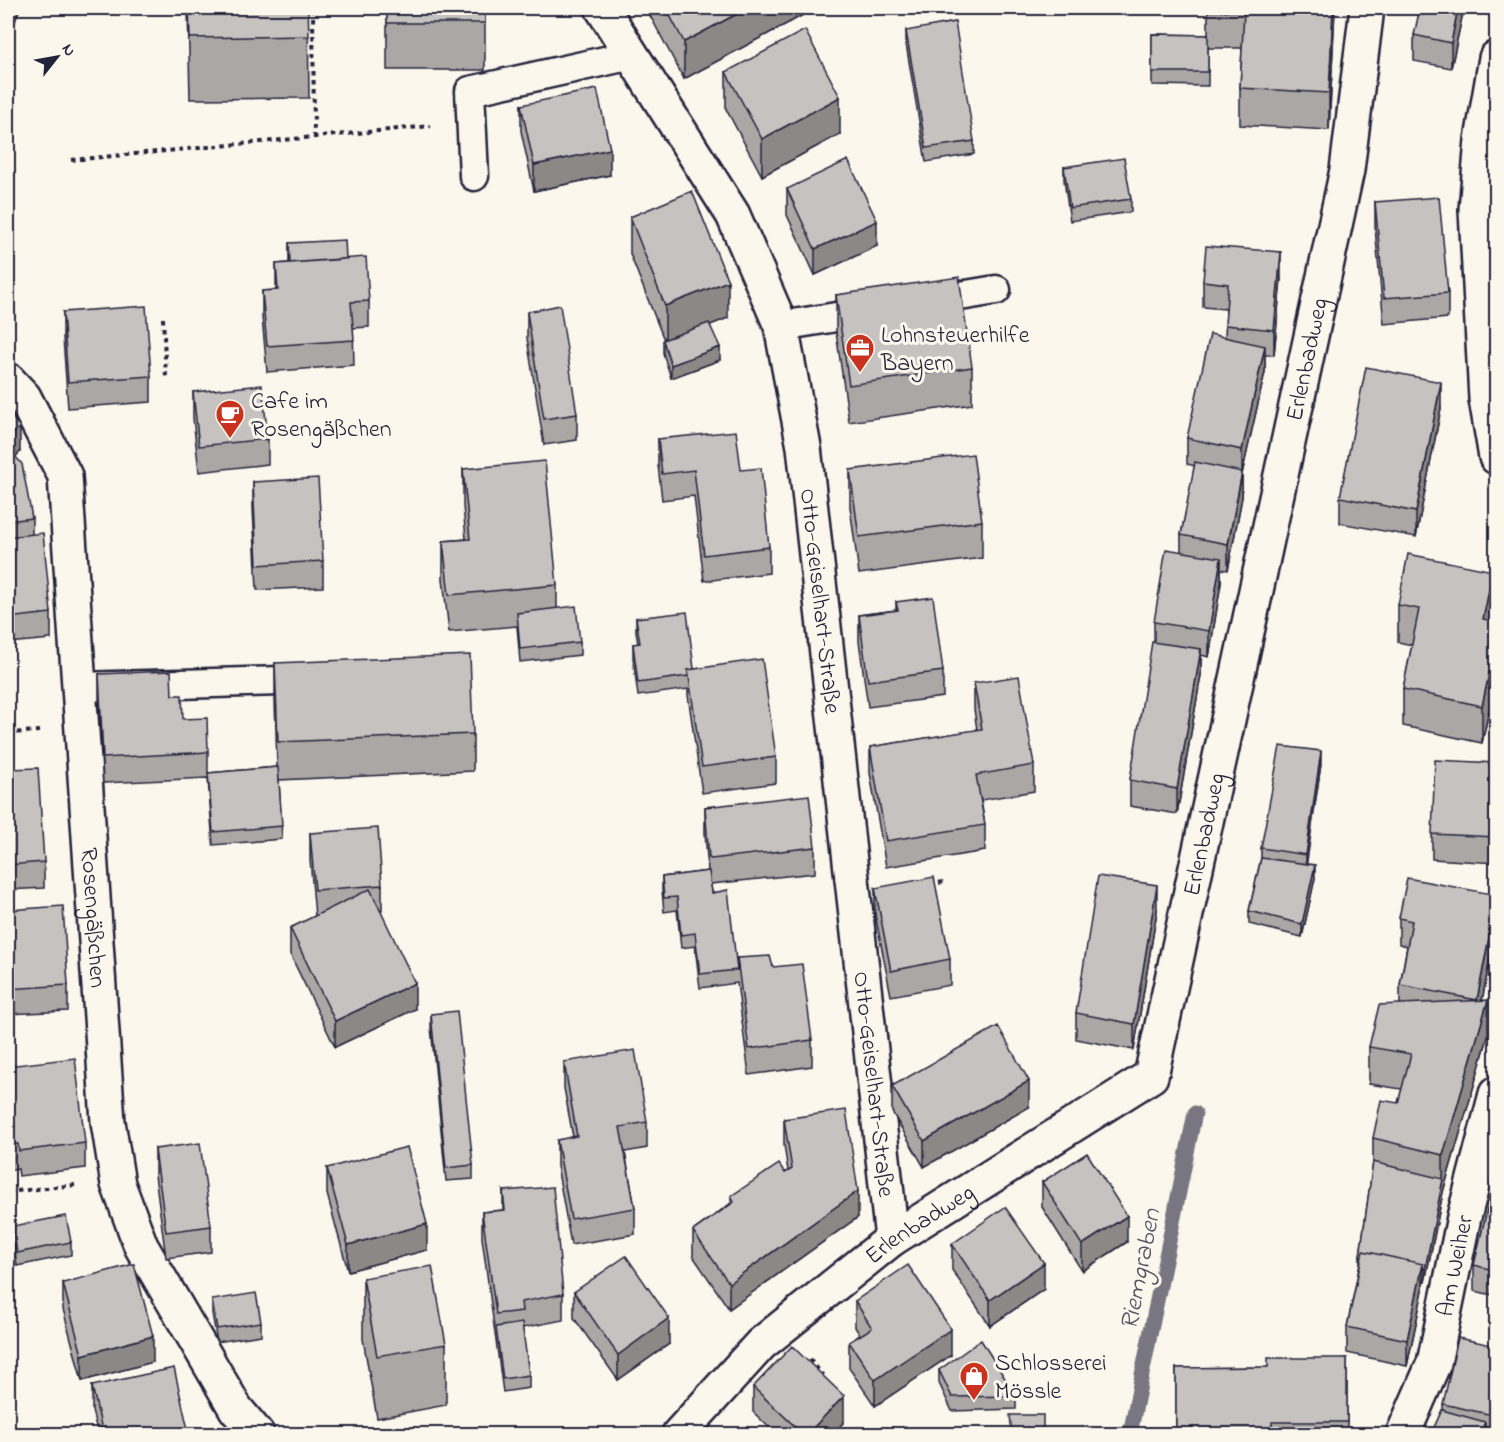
<svg xmlns="http://www.w3.org/2000/svg" width="1504" height="1442" font-family="'Indie Flower',sans-serif">
<style>
.lines{fill:none;stroke-linecap:round;stroke-linejoin:round}
.stream{stroke:#787681;stroke-width:15}
.lane-casing{stroke:#22223b;stroke-width:33}
.street-casing{stroke:#22223b;stroke-width:38}
.path{stroke:#22223b;stroke-width:4;stroke-dasharray:4.5 4.5;stroke-linecap:butt}
.lane{stroke:#fbf7ec;stroke-width:28}
.street{stroke:#fbf7ec;stroke-width:33}
.wall{fill:#aaa7a5;stroke:#22223b;stroke-width:1.5}
.shaded-wall{fill:#8b8886;stroke:#22223b;stroke-width:1.5}
.building{fill:#c6c2c0;stroke:#22223b;stroke-width:1.5}
.labels{text-anchor:middle;stroke-width:6;stroke-linejoin:round;paint-order:stroke}
.poi-label{font-size:24px;fill:#22223b;stroke:#fbf7ec;text-anchor:start}
.street-label{font-size:24px;fill:#22223b;stroke:#fbf7ec}
.water-label{font-size:26px;font-style:italic;fill:#545364;stroke:#fbf7ec}
</style>
<rect width="100%" height="100%" fill="#fbf7ec"/>
<filter id="ink" filterUnits="userSpaceOnUse"><feTurbulence type="fractalNoise" baseFrequency=".0167" numOctaves="2"/><feDisplacementMap in="SourceGraphic" scale="12" xChannelSelector="R" yChannelSelector="G"/><feConvolveMatrix kernelMatrix="1 2 1 2 8 2 1 2 1" color-interpolation-filters="sRGB"/></filter>
<g filter="url(#ink)">
<g class="lines">
<path class="stream" d="M1130 1434 1195 1113"/>
<g class="lane-casing">
<path id="lane" d="M474 176 470 91 632 55
M924 302 996 290
M781 326 873 311
M80 687 315 680"/>
</g>
<g class="street-casing">
<g id="street">
<path id="s1" d="M602 8 733 215 781 326 804 447 892 1239"/>
<path d="M1496 58 1482 140 1476 210 1486 399 1496 457"/>
<path id="s2" d="M8 380 24 397 65 476 108 1122 118 1184 141 1246 236 1409 257 1434"/>
<path id="s3" d="M679 1434 761 1344 892 1239 1151 1076 1347 170 1367 8"/>
<path id="s4" d="M1403 1434 1434 1363 1464 1217 1496 1094"/>
</g>
</g>
<path class="path" d="M313 8 314 135
M71 160 431 126
M163 318 166 377
M8 733 39 731
M930 884 944 882
M8 1192 75 1185
M810 1359 823 1376"/>
<use href="#lane" class="lane"/>
<use href="#street" class="street"/>
</g>
<path class="wall" d="M188 8H308L309 98 190 99Z
M387 8H485V70H387Z
M646 8H803V15L684 79Z
M1208 8H1335L1329 130 1240 125V88L1242 48H1208V86L1152 85V34L1208 35Z
M1464 8 1451 68 1414 61V35Z
M906 31 974 141V154L926 162 906 44Z
M726 72 840 134 762 176 726 109Z
M521 105 610 175 534 191 521 131Z
M1064 167 1131 199V212L1070 221 1064 180Z
M787 189 877 246 815 275 787 215Z
M1375 202 1448 293V318L1384 324 1375 228Z
M630 217 728 318 710 325 720 360 671 378 663 353V340H664L630 254Z
M289 243 346 259 369 301V327L353 328 354 365 267 372 262 317V291L276 290V264L289 263Z
M1281 278 1274 355H1265V372L1242 474V497L1228 570 1221 569V583L1209 657 1201 655V675L1177 814 1130 806V780L1154 642V622L1181 551V535L1195 466 1187 464V438L1225 338 1226 309 1203 307V281Z
M836 295 972 367V404L849 422 836 332Z
M63 312 151 376V402L68 408 63 338Z
M527 312 577 414V440L544 445 527 338Z
M193 392 268 439V464L199 472 193 418Z
M1441 408 1416 537 1340 523V497Z
M8 412 20 452 15 457 32 518V534L51 613V639L8 643Z
M658 439 741 470 769 547V573L704 581 694 496 662 500 658 465Z
M463 469 557 585V608L580 642V655L520 662 517 626 449 632 443 579V541L466 539 463 506Z
M850 470 982 521V558L859 574 850 507Z
M253 482 323 561V587L257 590 253 508Z
M896 602 943 671V697L868 707 859 641V615L896 610Z
M1398 605 1493 608 1490 621 1497 622V674L1482 743 1403 726V689L1412 645 1398 642Z
M636 618 694 669 776 757V783L702 793 688 695V689L638 696 633 658V644H638L636 631Z
M275 663 473 734V771L279 780 282 839 213 845 208 778 103 783 99 700V674L172 695 183 719 208 752V773L277 767 275 700Z
M974 683 1034 765V791L981 800 985 825V851L886 867 870 773V747L977 730 974 709Z
M1497 763V863L1432 859V834Z
M1321 764 1306 864 1315 878 1302 937 1249 924V911L1261 858V848Z
M8 769 44 862V888L8 890Z
M705 807 815 847V873L711 884 712 893 737 970V958L773 967 812 1040V1066L749 1075 737 983 700 988 695 946 681 948 677 910 664 912 662 890V877L708 871 705 833Z
M310 833 382 885V911H380L415 1009 335 1047 290 954V928L315 916 310 859Z
M875 888 950 959V985L891 996 875 914Z
M1497 895V923L1482 1001 1488 1037 1443 1192 1425 1282 1423 1281V1290L1407 1366 1347 1353V1327L1360 1263V1256L1373 1162V1138L1398 1103 1402 1089 1369 1084V1047L1400 1004V985L1407 946 1399 944V918Z
M8 910 68 985V1011L8 1014Z
M1157 911 1134 1050 1076 1039V1013Z
M431 1014 473 1165V1179L446 1181 431 1027Z
M8 1059V1066L85 1143V1168L19 1176 18 1169 8 1171Z
M564 1062 647 1122V1148L625 1152 635 1208V1234L571 1245 557 1166V1140L573 1137 564 1088Z
M892 1086 1029 1107 924 1167 892 1112Z
M784 1119 858 1217 729 1309 693 1256V1231L731 1203V1196L788 1171 784 1145Z
M155 1149 211 1226V1252L166 1258 155 1175Z
M1497 1167V1296L1474 1291V1265Z
M327 1168 427 1250 348 1271 327 1194Z
M1042 1182 1127 1242 1082 1271 1042 1207Z
M503 1191 563 1294V1320L522 1328 529 1375V1388L503 1392 482 1238V1212L503 1210Z
M13 1226 71 1242V1255L17 1266 13 1239Z
M952 1244 1044 1289 990 1326 952 1270Z
M363 1278 446 1344V1405L377 1418 363 1339Z
M63 1283 153 1362 82 1381 63 1309Z
M574 1292 669 1344 618 1380 574 1318Z
M212 1300 261 1322V1335L217 1342 212 1313Z
M855 1301 951 1355 875 1406 849 1368V1342L860 1335 855 1327Z
M1497 1346V1430L1485 1427V1434L1443 1411V1404Z
M1347 1358V1434H1176V1368L1268 1367Z
M939 1370 1016 1396V1409L952 1411 939 1383Z
M92 1386 189 1434H98L92 1411Z
M753 1387 844 1422 832 1434H776L753 1412Z"/>
<path class="shaded-wall" d="M8 8H20L8 41Z
M748 8H803V15L684 79V42Z
M1333 8H1335L1329 130V93Z
M1458 8H1464L1451 68V43Z
M840 97V134L762 176V139Z
M610 149V175L534 191V165Z
M877 221V246L815 275V249Z
M1281 252V278L1274 355V330Z
M728 281V318L665 343V306Z
M1265 346V372L1242 474V497L1228 570V544L1242 474V450Z
M720 347V360L671 378V365Z
M1441 382V408L1416 537V512Z
M20 427V452L8 464V438Z
M1221 558V583L1209 657V631Z
M1493 571V608L1483 656V619Z
M1497 637V674L1482 743V706Z
M1201 649V675L1177 814V789Z
M1321 751V764L1306 868V855Z
M1315 865V878L1302 937V924Z
M1157 885V911L1134 1050V1024Z
M1497 897V923L1477 1026V1000Z
M415 983V1009L335 1047V1021Z
M1488 1000V1037L1443 1192 1425 1282V1269L1443 1179V1155Z
M1029 1081V1107L924 1167V1141Z
M858 1191V1217L729 1309V1283Z
M1127 1216V1242L1082 1271V1245Z
M427 1224V1250L348 1271V1245Z
M1044 1263V1289L990 1326V1300Z
M1423 1264V1290L1407 1366V1340Z
M669 1318V1344L618 1380V1355Z
M951 1329V1355L875 1406V1380Z
M153 1336V1362L82 1381V1355Z
M844 1396V1422L832 1434H807Z
M1485 1422V1434H1480Z"/>
<path class="building" d="M189 8H308L309 36 190 38Z
M387 8H485V23H387Z
M666 8H748L684 42Z
M1208 8H1333L1329 93 1240 88 1244 11H1208Z
M1420 8H1458L1451 43 1414 35Z
M955 22 974 141 926 148 906 31Z
M805 30 840 97 762 139 726 72Z
M1152 34 1208 35V72H1152Z
M597 89 610 149 534 165 521 105Z
M1124 158 1131 199 1070 208 1064 167Z
M848 160 877 221 815 249 787 189Z
M692 191 728 281 665 306 630 217Z
M1439 197 1448 293 1384 298 1375 202Z
M345 240 346 259 290 263 289 243Z
M1206 246 1281 252 1274 330 1225 325 1228 284 1203 281Z
M366 257 369 301 351 302 354 340 267 346 262 291 278 290 276 264Z
M959 277 972 367 849 385 836 295Z
M560 305 577 414 544 419 527 312Z
M146 306 151 376 68 382 63 312Z
M709 323 720 347 671 365 663 340Z
M1210 334 1265 346 1242 450 1187 438Z
M1366 367 1441 382 1416 512 1340 497Z
M262 385 268 439 199 446 193 392Z
M8 412 20 427 8 438Z
M736 431 741 470 761 468 769 547 704 555 694 470 662 474 658 439Z
M8 448 22 464 32 518 8 521Z
M973 454 982 521 859 537 850 470Z
M545 461 557 585 449 595 443 541 470 539 463 469Z
M1195 462 1242 472 1228 544 1181 535Z
M318 478 323 561 257 565 253 482Z
M43 533 51 613 8 618V537Z
M1166 549 1221 558 1209 631 1154 622Z
M1408 554 1493 571 1483 619 1497 622V637L1482 706 1403 689 1419 609 1398 605Z
M933 597 943 671 868 681 859 615 898 610 896 602Z
M576 606 580 642 520 649 517 613Z
M687 612 694 669 688 670V676L638 683 633 644 640 643 636 618Z
M1152 642 1201 649 1177 789 1130 780Z
M470 655 473 734 278 742 275 663Z
M762 659 776 757 702 767 688 670Z
M171 671 172 695H182L183 719 207 718 208 752 103 758 99 674Z
M1019 676 1034 765 976 775 985 825 886 841 870 747 982 729 974 683Z
M1280 746 1321 751 1306 855 1261 848Z
M1435 760 1497 763V837L1432 834Z
M278 767 282 826 213 832 208 773Z
M38 768 44 862 8 865V769Z
M809 795 815 847 711 859 709 858 705 807Z
M378 828 382 885 315 890 310 833Z
M1261 858 1315 865 1302 924 1249 911Z
M709 871 712 893 728 890 737 970 700 974 695 933 681 935 677 897 664 898 662 877Z
M1098 876 1157 885 1134 1024 1076 1013Z
M934 877 950 959 891 971 875 888Z
M1407 878 1497 895 1477 1000 1400 985 1412 921 1399 918Z
M370 889 415 983 335 1021 290 928Z
M63 906 68 985 8 989V910Z
M770 956 773 967 802 964 812 1040 749 1049 737 958Z
M1488 1000 1443 1155 1373 1138 1381 1100 1398 1103 1411 1054 1369 1047 1379 1005Z
M457 1011 473 1165 446 1168 431 1014Z
M998 1026 1029 1081 924 1141 892 1086Z
M635 1050 647 1122 620 1127 635 1208 571 1219 557 1140 577 1136 564 1062Z
M75 1058 85 1143 19 1151 18 1144 8 1145V1059V1066Z
M846 1110 858 1191 729 1283 693 1231 734 1202 731 1196 779 1164 785 1173 792 1169 784 1119Z
M200 1143 211 1226 166 1232 155 1149Z
M407 1147 427 1224 348 1245 327 1168Z
M1087 1153 1127 1216 1082 1245 1042 1182Z
M1373 1162 1443 1179 1425 1269 1423 1268V1264L1363 1251 1362 1256H1360Z
M1497 1167V1271L1474 1265Z
M553 1187 563 1294 521 1302 522 1311 496 1314 482 1212 505 1210 503 1191Z
M1005 1207 1044 1263 990 1300 952 1244Z
M66 1216 71 1242 17 1253 13 1226Z
M1363 1251 1423 1264 1407 1340 1347 1327Z
M626 1256 669 1318 618 1355 574 1292Z
M134 1264 153 1336 82 1355 63 1283Z
M908 1265 951 1329 875 1380 849 1342 872 1328 855 1301Z
M432 1266 446 1344 377 1356 363 1278Z
M256 1293 261 1322 217 1329 212 1300Z
M522 1323 529 1375 503 1379 496 1327Z
M1458 1338 1497 1346V1416L1443 1404Z
M981 1340 1016 1396 952 1397 939 1370Z
M792 1346 844 1396 807 1434H803L753 1387Z
M1268 1358H1347V1422H1272V1433H1176V1368L1268 1367Z
M174 1368 189 1434H103L92 1386Z
M1442 1410 1485 1422 1480 1434H1431Z
M1010 1415H1043V1434H1012Z"/>
</g>
<defs>
<g id="office-pin" transform="scale(1.5)"><path d="M0 17L-7.5 6A9.5 9.5 0 1 1 7.5 6Z" fill="#c8321e" stroke="#fbf7ec"/><path d="M-6-3h4V-5.5h4V-3h4V5H-6ZM-1-4.5V-3h2v-1.5ZM-6 0V1H6V0Z" fill="#fff"/></g>
<g id="cafe-pin" transform="scale(1.5)"><path d="M0 17L-7.5 6A9.5 9.5 0 1 1 7.5 6Z" fill="#c8321e" stroke="#fbf7ec"/><path d="M-5.5-4.5H6V0H3Q3 3.5 0 3.5H-2.5Q-5.5 3.5-5.5 0ZM3-3.2v2h1.7v-2ZM-6 4.5H4V6H-6Z" fill="#fff"/></g>
<g id="shop-pin" transform="scale(1.5)"><path d="M0 17L-7.5 6A9.5 9.5 0 1 1 7.5 6Z" fill="#c8321e" stroke="#fbf7ec"/><path d="M-5-2.5h2.3a2.7 3.5 0 0 1 5.4 0H5L5.5 6h-11ZM-1.5-2.5h3a1.5 2.3 0 0 0-3 0Z" fill="#fff"/></g>
</defs>
<g fill-rule="evenodd">
<use href="#office-pin" x="860" y="348"/>
<use href="#cafe-pin" x="230" y="414"/>
<use href="#shop-pin" x="974" y="1376"/>
</g>
<g class="labels">
<g class="poi-label">
<text x="881" y="342">Lohnsteuerhilfe<tspan x="881" dy="28">Bayern</tspan></text>
<text x="251" y="408">Cafe im<tspan x="251" dy="28">Rosengäßchen</tspan></text>
<text x="995" y="1370">Schlosserei<tspan x="995" dy="28">Mössle</tspan></text>
</g>
<g class="street-label">
<text dy="8" stroke="none"><textPath href="#s3" startOffset="1329">Erlenbadweg</textPath></text>
<text dy="8" stroke="none"><textPath href="#s1" startOffset="644">Otto-Geiselhart-Straße</textPath></text>
<text dy="8" stroke="none"><textPath href="#s3" startOffset="843">Erlenbadweg</textPath></text>
<text dy="8" stroke="none"><textPath href="#s2" startOffset="555">Rosengäßchen</textPath></text>
<text dy="8" stroke="none"><textPath href="#s1" startOffset="1130">Otto-Geiselhart-Straße</textPath></text>
<text dy="8" stroke="none"><textPath href="#s3" startOffset="321">Erlenbadweg</textPath></text>
<text dy="8" stroke="none"><textPath href="#s4" startOffset="177">Am Weiher</textPath></text>
</g>
<g class="water-label">
<text transform="translate(1139 1269) rotate(-79)" y="9">Riemgraben</text>
</g>
</g>
<rect width="1504" height="1442" fill="none" stroke="#fbf7ec" stroke-width="30"/>
<rect x="15" y="15" width="1474" height="1412" fill="none" stroke="#22223b" stroke-width="2" filter="url(#ink)"/>
<g transform="translate(57 57) rotate(59)" stroke="#fbf7ec" stroke-width="4.5" paint-order="stroke">
<path d="M0-4.5L10 22L0 15L-10 22Z" fill="#22223b"/>
<text y="-9" font-size="16" font-weight="bold" text-anchor="middle" fill="#22223b">N</text>
</g>
</svg>
